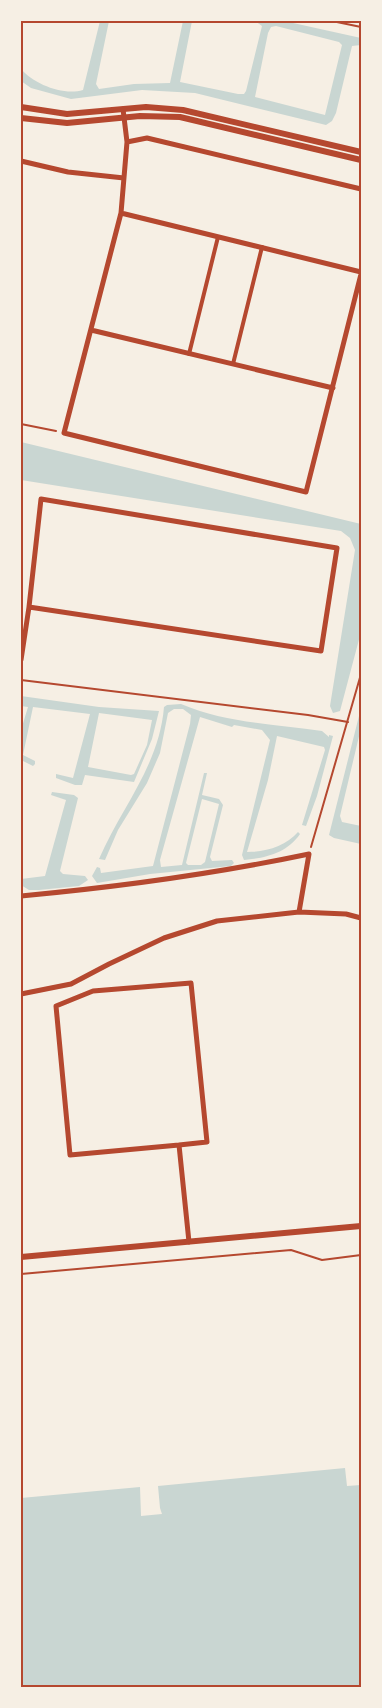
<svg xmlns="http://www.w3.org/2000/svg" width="382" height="1708" font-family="'Alegreya Sans',sans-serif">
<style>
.water{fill:#c9d6d2;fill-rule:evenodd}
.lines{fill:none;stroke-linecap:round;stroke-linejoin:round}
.path{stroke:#b5482f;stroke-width:2}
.pedestrian{stroke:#b5482f;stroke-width:4}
.minor{stroke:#b5482f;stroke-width:5}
.tertiary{stroke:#b5482f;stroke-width:6}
.neatline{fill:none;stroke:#b5482f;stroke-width:2}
</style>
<rect width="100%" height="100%" fill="#f6efe4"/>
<path class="water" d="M100 21H109L96 84 99 89 134 84 170 83 183 21H192L180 82 238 94H244L246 91 262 26 255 21H284L361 38V45L352 46 336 113 332 121 326 125 195 93 142 90 71 99 31 88 21 81V69C34 84 63 96 83 90ZM276 26 339 42 342 45 325 115 255 97 268 33 271 27Z
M21 442 361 524V632L340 711 333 713 330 706 355 550 350 538 341 531 21 480Z
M21 696 99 707 159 711 152 739 134 782 85 775 82 785H75L56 778V774L73 778 90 714 33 707 23 755 35 761V764L33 766 21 760V730L28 707 21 706ZM99 713 152 720 147 745 134 774 131 775 88 767Z
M181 704C225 723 275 724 322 731L329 737V735L333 736 317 796 306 826 302 825 325 750 324 747 277 736 268 780 247 852C266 852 286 846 298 832L300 834C287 853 266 858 244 860L242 855 270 740 262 730 234 725 232 727 200 717 160 860 161 867 182 865 204 773H207L202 795 219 799 223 805 210 857 212 861 232 860 234 863 231 866 150 874 97 883 92 876 97 867 100 868 101 873 153 866 190 724 191 715 183 709H174L168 713 160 753 147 783 118 830 105 860 99 859C122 806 159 766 164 707L167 705ZM202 799 219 804 205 862 201 865H188L186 863Z
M361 708V728L340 816 342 822 361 826V844L334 838 329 835Z
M52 792 74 795 78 798 60 871 63 874 85 876 88 880 79 886 39 890H29L21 885V879L45 876 66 800 51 795Z
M345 1468 347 1486 361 1485V1687H21V1498L140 1487 141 1516 162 1514 160 1508 158 1486Z"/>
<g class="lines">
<path class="path" d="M332 21 361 27
M21 424 56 431
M21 680 308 715 348 722
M311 847 361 674
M21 1274 291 1250 322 1260 361 1255"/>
<path class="pedestrian" d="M189 354 218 237
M233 364 262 247"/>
<path class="minor" d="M123 109 127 142 121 213 64 433 306 492 361 274
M127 142 147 138 361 189
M21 161 68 172 124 178
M121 213 361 272
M91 330 333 388
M41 499 337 548 321 651 29 607Z
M21 660 29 607
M21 896C118 887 214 874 309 854L299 912
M21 994 71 984 109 964 164 938 217 921 299 912 346 914 361 918
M179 1145 70 1155 56 1006 93 991 191 983 207 1142 179 1145 189 1242"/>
<path class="tertiary" d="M21 107 67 114 146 107 183 110 361 152
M21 118 67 123 140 116 180 117 361 160
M21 1257 361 1226"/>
</g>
<rect width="382" height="1708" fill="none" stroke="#f6efe4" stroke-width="45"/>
<rect x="22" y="22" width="338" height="1664" class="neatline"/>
</svg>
